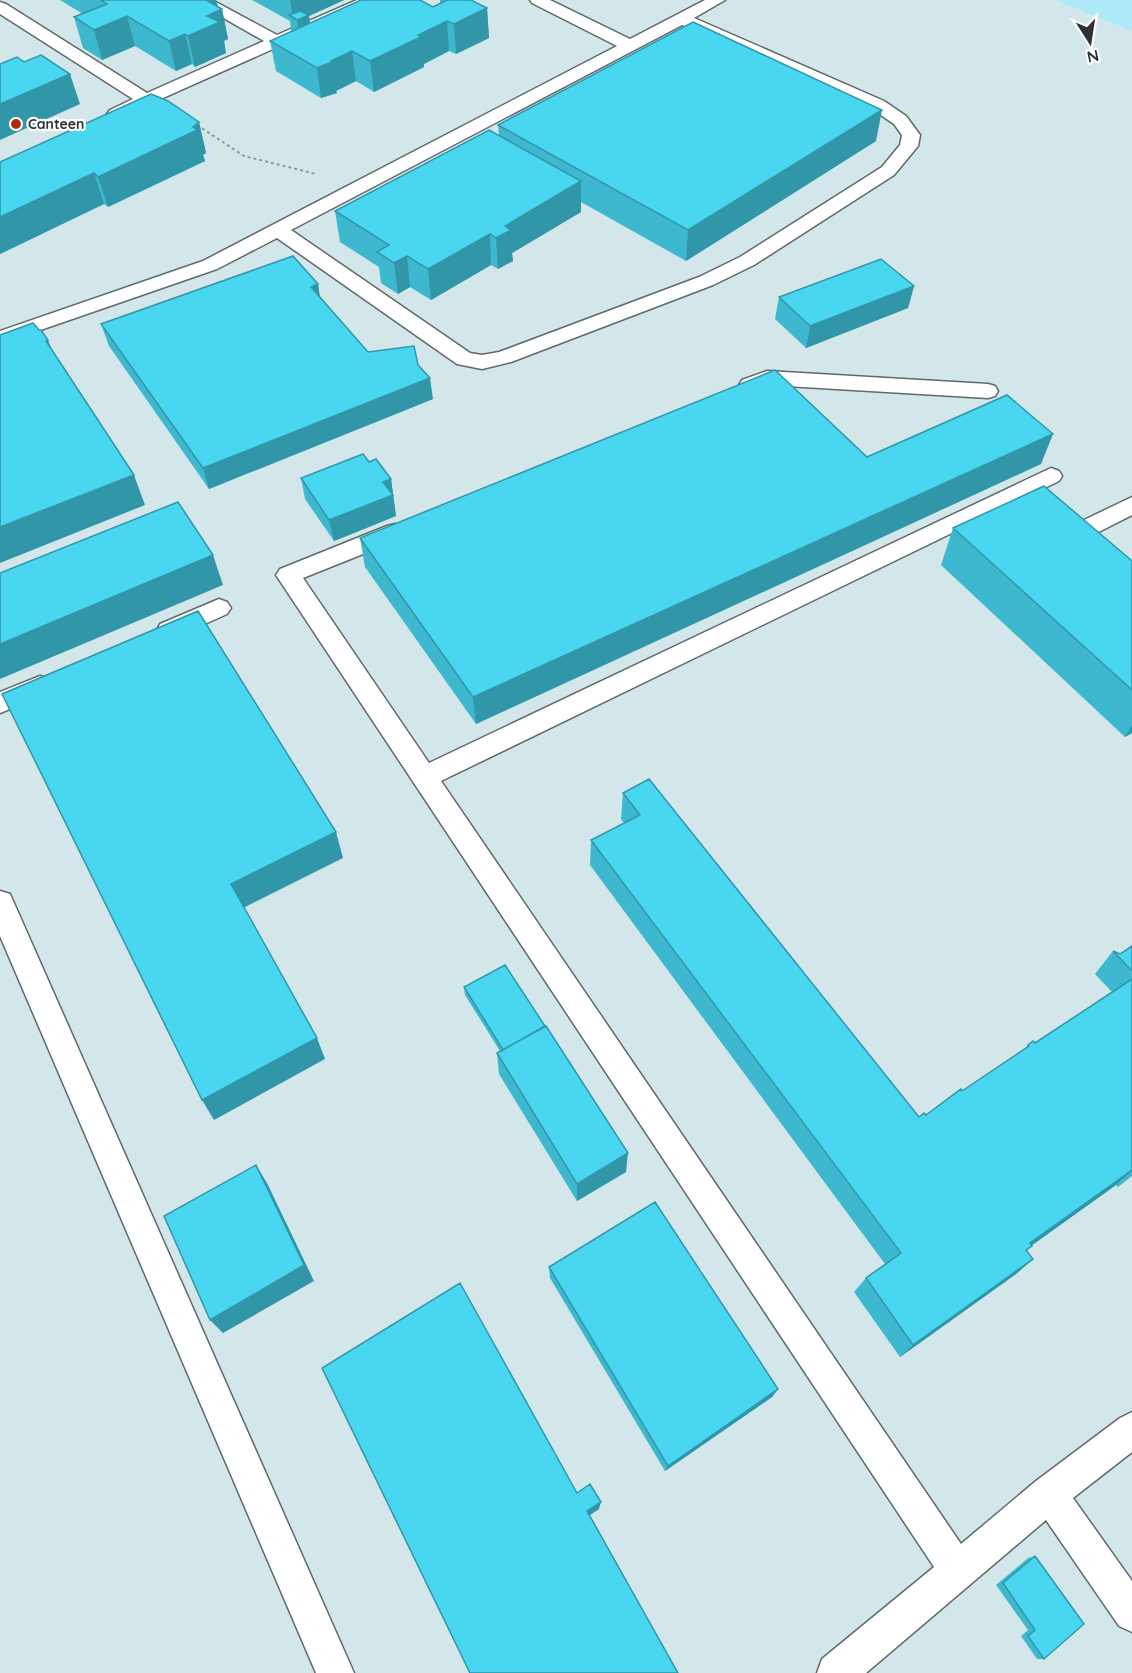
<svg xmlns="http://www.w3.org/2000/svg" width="1132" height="1673" font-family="Quicksand,sans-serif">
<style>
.built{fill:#d3e7eb}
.green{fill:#aeeaf7}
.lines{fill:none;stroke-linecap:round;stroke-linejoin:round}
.service-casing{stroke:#5f686a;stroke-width:3}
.path{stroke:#909799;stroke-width:2;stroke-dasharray:3 3;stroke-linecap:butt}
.service{fill:#fff;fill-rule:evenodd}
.wall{fill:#3eb8cf}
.shaded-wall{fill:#3296a9}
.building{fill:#48d6f1;stroke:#3296a9;stroke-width:1.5}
.poi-dot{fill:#b52a09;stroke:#fff;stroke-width:2}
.labels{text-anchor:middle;stroke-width:4.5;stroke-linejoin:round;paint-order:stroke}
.far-poi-label{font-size:14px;font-weight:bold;fill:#2e3233;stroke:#fff;text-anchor:start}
</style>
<rect width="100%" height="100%" fill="#e7f1f4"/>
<path class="built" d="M0 0H1054L1132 31V1673H0Z"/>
<path class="green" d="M1054 0H1132V31Z"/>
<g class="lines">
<g class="service-casing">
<path id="service" d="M192 0H212L277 35 357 0H378L376 3 116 119 110 118 107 114 110 110 133 99 0 14V2L6 4 147 93 264 41Z
M530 0H550L630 39 705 0H725L694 18 884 101 906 116 920 135 918 146 894 175 754 265 713 285 511 362 482 369 457 364 277 238 217 269 0 344V331L203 261 617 46 532 3ZM682 25 872 109 894 124 902 135 900 145 882 167 740 257 699 277 499 352 482 355 470 353 291 230Z
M767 371 988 384 995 386 998 391 995 396 988 398 769 385 749 392 742 390 739 385 742 380Z
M1051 468 1059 471 1062 476 1059 481 441 781 961 1544 1036 1481 1120 1418 1132 1412V1452L1073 1498 1132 1581V1632L1119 1626 1046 1520 866 1673H817L822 1659 934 1567 276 575 280 569 387 526 395 524 403 526 406 532 403 538 303 578 429 763Z
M1132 497V515L1075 544 1067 546 1059 544 1056 538 1059 532Z
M219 599 227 602 231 608 227 614 178 636 169 639 160 636 157 630 160 624Z
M40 676 49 679 52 686 49 693 0 713V692Z
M0 891 10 894 14 903 354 1673H316L0 936Z"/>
</g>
<path class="path" d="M197 125 244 156 316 174"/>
<use href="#service" class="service"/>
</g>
<path class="wall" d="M60 0H216L218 7 222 9 228 39 224 41 226 53 195 67 192 64 176 71 135 46 102 60 83 48 74 17 83 14Z
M252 0H344L309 16 310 23 433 7 440 3V0H471L487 8 489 38 456 54 449 51 424 64V67L374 92 356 81 336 91 337 93 321 98 276 71 270 41 291 31 290 21Z
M199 122 206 153 203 155 205 161 108 207 104 204 0 254V162Z
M498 125 876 141 686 261 581 202V212L512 253 513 261 498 269 491 265 431 300 410 287 398 294 381 283 379 267 340 242 335 211 499 135Z
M318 284 320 297 368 352 433 399 209 489 109 346 101 324Z
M914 286 908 308 806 348 775 319 779 297Z
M867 457 1041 464 476 724 365 567 360 538Z
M369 462 391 479 396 516 334 541 305 499 301 478Z
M953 528 1132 561V733L1125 737 941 565Z
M623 793 919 1117 926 1115 1025 1049 1028 1045 1035 1043 1112 992 1095 974 1113 951 1120 954 1132 946V1176L1118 1187 1116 1185 1032 1245 1027 1251 1033 1259 1016 1274 900 1357 854 1292 866 1278 885 1264 590 865 591 840 624 823 621 819Z
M464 987 626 1172 577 1201 499 1074 497 1053 500 1051 465 995Z
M549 1267 778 1389 772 1397 665 1471 550 1278Z
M1035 1556 1044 1659H1037L1021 1636 1028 1630 996 1585 1028 1558Z"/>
<path class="shaded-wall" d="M199 0H216L219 10 222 9 228 39 224 41 226 53 195 67 188 36Z
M290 0H344L309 16 313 45 302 50 297 20 293 18Z
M487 8 489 38 456 54 454 24Z
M127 16 135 46 102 60 94 30Z
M447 21 449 51 424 64V67L374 92 370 61 418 35Z
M185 34 192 64 176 71 169 41Z
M352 51 356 81 336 91 337 93 321 98 317 68Z
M70 74 80 104 0 140V104Z
M882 110 876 141 686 261 688 230Z
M199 122 206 153 203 155 205 161 108 207 98 177 193 127Z
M94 173 104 204 0 254V217Z
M581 181V212L512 253 513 261 498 269 496 238 505 226Z
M490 234 491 265 431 300 428 269Z
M407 256 410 287 398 294 394 263Z
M318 284 321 306 311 287Z
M914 286 908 308 806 348 810 326Z
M48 340 60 371 46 341Z
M430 378 433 399 209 489 203 468Z
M1053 434 1041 464 476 724 473 697Z
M134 475 145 505 0 563V527Z
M391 479 396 516 334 541 329 520 383 482Z
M213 555 223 585 0 679V644Z
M1132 725V733L1125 737Z
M336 832 343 858 241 909 231 884Z
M317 1038 325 1059 214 1120 202 1100Z
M628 1153 626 1172 577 1201V1184Z
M256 1165 267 1183 314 1281 223 1333 210 1320Z
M1132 1170 1116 1185 1013 1259 1030 1243Z
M1033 1259 1016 1274 900 1357 913 1345Z
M778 1389 772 1397 665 1471 668 1466Z
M601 1502 599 1509 586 1518 587 1511Z"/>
<path class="building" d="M101 0H206L222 9 207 16 220 22 188 36 185 34 169 41 127 16 94 30 74 17 107 4Z
M361 0H420L433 7 447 0H471L487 8 454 24 447 21 418 35 421 37 370 61 352 51 331 61 332 62 317 68 270 41Z
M300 11 309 15 297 20 289 15Z
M693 22 882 110 688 230 498 125Z
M41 55 70 74 0 104V64L17 57 24 62Z
M151 94 168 101 199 122 193 127 197 130 98 177 94 173 0 217V162Z
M489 130 581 181 505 226 511 230 496 238 490 234 428 269 407 256 394 263 377 252 389 245 335 211Z
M293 256 318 284 311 287 368 352 414 346 418 365 430 378 203 468 101 324Z
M881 259 914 286 810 326 779 297Z
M33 323 39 330H41L48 340 46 341 134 475 0 527V335Z
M775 370 867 457 1007 395 1053 434 473 697 360 538Z
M363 454 369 462 376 459 391 479 383 482 393 495 329 520 301 478Z
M1044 486 1132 561V690L953 528Z
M178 502 213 555 0 644V573Z
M198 611 336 832 231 884 317 1038 202 1100 2 694Z
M649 779 919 1117 924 1113 926 1115 961 1089 962 1091 1029 1046 1028 1045 1033 1041 1035 1043 1132 979V1170L1030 1243 1032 1246 1026 1250 1033 1259 913 1345 866 1278 901 1253 591 840 640 815 623 793Z
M1132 946V971L1113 951 1120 954Z
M505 965 545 1026 503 1050 464 987Z
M546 1026 628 1153 577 1184 497 1053Z
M256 1165 304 1265 210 1320 164 1216Z
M655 1202 778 1389 668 1466 549 1267Z
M460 1283 577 1493 590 1484 601 1502 587 1511 678 1673H470L322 1368Z
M1035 1556 1084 1624 1044 1659 1028 1636 1035 1630 1003 1583Z"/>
<circle class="poi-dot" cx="16" cy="124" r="6"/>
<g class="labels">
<g class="far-poi-label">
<text x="28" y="129">Canteen</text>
</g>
</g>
<g transform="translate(1090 42) rotate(168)" stroke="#ffffff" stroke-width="4.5" paint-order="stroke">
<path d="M0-4.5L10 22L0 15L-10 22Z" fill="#2e3233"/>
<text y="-9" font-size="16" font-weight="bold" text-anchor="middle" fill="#2e3233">N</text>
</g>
</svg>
